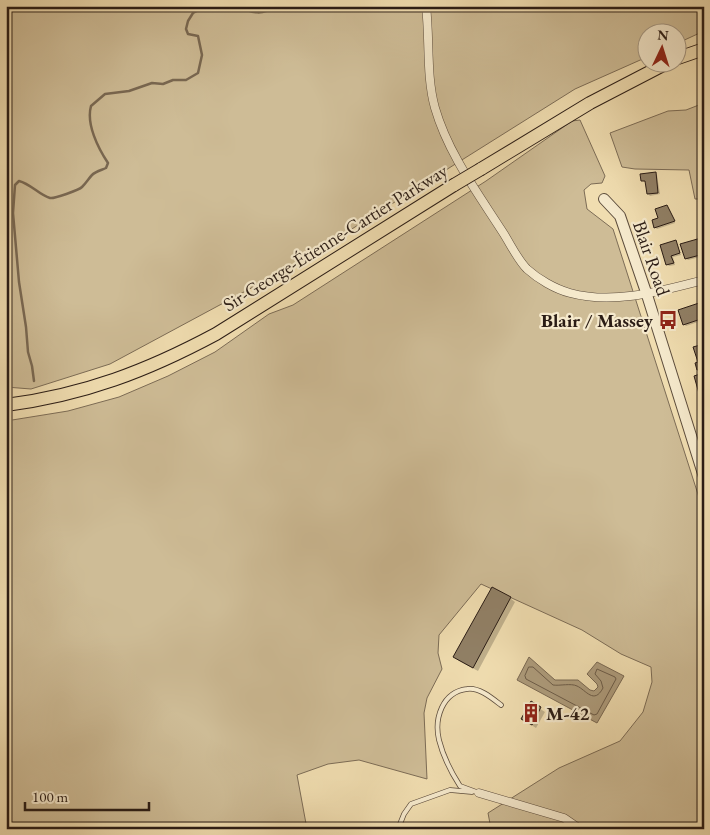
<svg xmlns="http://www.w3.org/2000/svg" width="710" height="835" font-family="'EB Garamond',serif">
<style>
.green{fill:#cebc96;stroke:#7c6c56}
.water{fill:#ad9b7b;stroke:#796852}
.shadow{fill:#0003}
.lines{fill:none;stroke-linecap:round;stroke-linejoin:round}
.shore{stroke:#6c5c48;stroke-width:1}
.stream{stroke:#796852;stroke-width:2.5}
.building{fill:#918066;stroke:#2a1c15}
.service-casing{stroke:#5c4c3c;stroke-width:5.5}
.minor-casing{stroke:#5c4c3c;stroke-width:9}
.tertiary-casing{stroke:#5c4c3c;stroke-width:12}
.primary-casing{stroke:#2a1c15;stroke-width:14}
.service{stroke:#f5e9cc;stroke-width:4}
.minor{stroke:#f5e9cc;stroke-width:8}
.tertiary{stroke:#f5e9cc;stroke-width:10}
.primary{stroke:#f0ddb0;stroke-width:12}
.primary-bridge-casing{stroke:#2a1c15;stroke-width:14;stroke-linecap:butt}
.primary-bridge{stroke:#f0ddb0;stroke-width:12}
.labels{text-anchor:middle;stroke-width:4.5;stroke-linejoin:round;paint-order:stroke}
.street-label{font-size:19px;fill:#2a1c15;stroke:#f5e9cc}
.poi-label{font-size:19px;font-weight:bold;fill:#2a1c15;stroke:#f5e9cc;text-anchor:end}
</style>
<rect width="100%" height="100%" fill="#f0ddb0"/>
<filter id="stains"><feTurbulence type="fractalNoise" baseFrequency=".004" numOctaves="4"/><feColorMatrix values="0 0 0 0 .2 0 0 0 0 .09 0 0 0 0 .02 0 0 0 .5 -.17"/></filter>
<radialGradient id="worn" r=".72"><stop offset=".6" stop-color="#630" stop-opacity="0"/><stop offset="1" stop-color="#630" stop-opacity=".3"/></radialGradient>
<path class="green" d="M6 6H704V31L678 43V32H648L647 57 575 89 296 264 110 364 31 389 6 387Z
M704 103V199H695L689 170 635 169 622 167 610 133 668 111 686 110Z
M580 120 605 176 602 183 591 184 584 190 587 209 613 229 704 513V829H491L488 813 559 768 620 741 643 712 652 682 651 667 621 654 582 630 481 584 439 635 438 653 442 669 427 698 424 713 427 779 359 760 328 764 297 775 307 829H6V421L68 411 119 397 168 376 215 352 269 314 293 305 486 181 572 121Z"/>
<path class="water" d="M529 657 555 680H578L590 690 594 691 598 687 597 684 587 674 597 662 624 676 597 723 517 680Z"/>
<path class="shadow" d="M655 173 657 175 660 194 650 196 648 194 647 182 643 181Z
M669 209 675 223 657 229 655 227Z
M700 240 704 247V256L688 260 686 258Z
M676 241 681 255 673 257 675 265 669 266 667 264Z
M699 304 704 315V320L686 326 684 324Z
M510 598 515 602 478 671 459 661 455 657Z
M531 703 545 712 536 728 522 719Z"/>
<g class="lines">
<path class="shore" d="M529 667H533L553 685C560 686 571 683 577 686 586 690 594 705 603 688L601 681 595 674 597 669 615 677 616 679 597 714 594 715 526 679 525 676Z"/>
<path class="stream" d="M240 6C251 14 264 15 275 6
M34 381 32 366 28 352 26 327 19 282 13 213 15 185 19 181C31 184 39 195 50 198 54 199 79 190 82 187 86 183 89 178 92 175 96 171 102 170 106 168L108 163C98 148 86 124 91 106L105 94 129 91 152 83 163 84 173 80H186L198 73 202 55 198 36 188 34 186 29 188 21 193 13 207 6"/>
</g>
<path class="building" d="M656 172 658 193 647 194 645 181H641L640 174Z
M667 205 675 221 654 228 652 220 658 218 655 209Z
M701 238 704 254 685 259 680 244Z
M676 240 680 253 671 256 674 263 666 265 660 245Z
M699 303 704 318 683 325 678 310Z
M704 344V368L697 370 695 363 698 362 693 347Z
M703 373 704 396 700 397 694 376Z
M492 587 511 597 473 668 453 657Z
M531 701 541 707 532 725 521 719Z"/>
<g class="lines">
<g class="service-casing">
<path id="service" d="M479 793 460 786C451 772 443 756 439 740 434 719 442 692 467 689 479 687 492 698 501 705
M398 829 404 814 411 804 450 790 472 792"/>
</g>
<g class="minor-casing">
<path id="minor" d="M426 6C430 40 426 76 435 108 448 153 477 192 502 231 510 243 517 259 527 269 538 279 555 289 570 293 614 305 661 291 704 280
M479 793 564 818 580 829"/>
</g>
<g class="tertiary-casing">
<path id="tertiary" d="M604 199 620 216 647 295 704 477"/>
</g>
<g class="primary-casing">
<path id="primary" d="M678 58 704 49
M481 169 590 103 669 62
M6 405C84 395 147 371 216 334L454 185"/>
</g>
<use href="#service" class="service"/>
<use href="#minor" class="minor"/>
<use href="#tertiary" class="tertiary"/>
<use href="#primary" class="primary"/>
<g class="primary-bridge-casing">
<path id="primary-bridge" d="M454 185 481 169"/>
</g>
<use href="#primary-bridge" class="primary-bridge"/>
</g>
<defs>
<g id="bus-bare" transform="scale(1.5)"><path d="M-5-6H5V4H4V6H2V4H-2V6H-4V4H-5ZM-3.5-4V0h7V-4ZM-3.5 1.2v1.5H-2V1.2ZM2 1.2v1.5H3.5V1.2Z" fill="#8f2418" stroke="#f5e9cc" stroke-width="2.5" paint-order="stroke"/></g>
<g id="building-bare" transform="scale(1.5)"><path d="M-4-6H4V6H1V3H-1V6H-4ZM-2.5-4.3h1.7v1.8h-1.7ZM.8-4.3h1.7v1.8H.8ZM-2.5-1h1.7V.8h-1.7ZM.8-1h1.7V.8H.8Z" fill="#8f2418" stroke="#f5e9cc" stroke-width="2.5" paint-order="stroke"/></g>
</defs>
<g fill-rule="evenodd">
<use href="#bus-bare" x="668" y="320"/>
<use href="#building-bare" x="531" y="713"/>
</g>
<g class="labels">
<g class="street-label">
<text transform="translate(335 237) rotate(-32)" y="7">Sir-George-Étienne-Cartier Parkway</text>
<text transform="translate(652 258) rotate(71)" y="7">Blair Road</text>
</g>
<g class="poi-label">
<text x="653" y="327">Blair / Massey</text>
<text x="546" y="720" text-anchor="start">M-42</text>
</g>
</g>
<rect width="710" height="835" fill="none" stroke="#f0ddb0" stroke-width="25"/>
<rect x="8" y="8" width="695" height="820" fill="none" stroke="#2a1c15" stroke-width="2.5"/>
<rect x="12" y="12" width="685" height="810" fill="none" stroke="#2a1c15"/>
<g transform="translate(662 48) rotate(4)"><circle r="24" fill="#f5e9cc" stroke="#a49783"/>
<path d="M0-4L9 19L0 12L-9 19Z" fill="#8f2418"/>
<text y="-8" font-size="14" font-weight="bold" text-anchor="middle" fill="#2a1c15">N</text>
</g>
<path d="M25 802v8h124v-8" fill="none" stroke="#2a1c15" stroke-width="2.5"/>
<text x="32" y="802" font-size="15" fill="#2a1c15" stroke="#f5e9cc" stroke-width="4" paint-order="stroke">100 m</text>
<rect width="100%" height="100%" filter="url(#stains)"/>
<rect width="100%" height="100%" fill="url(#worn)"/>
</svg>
